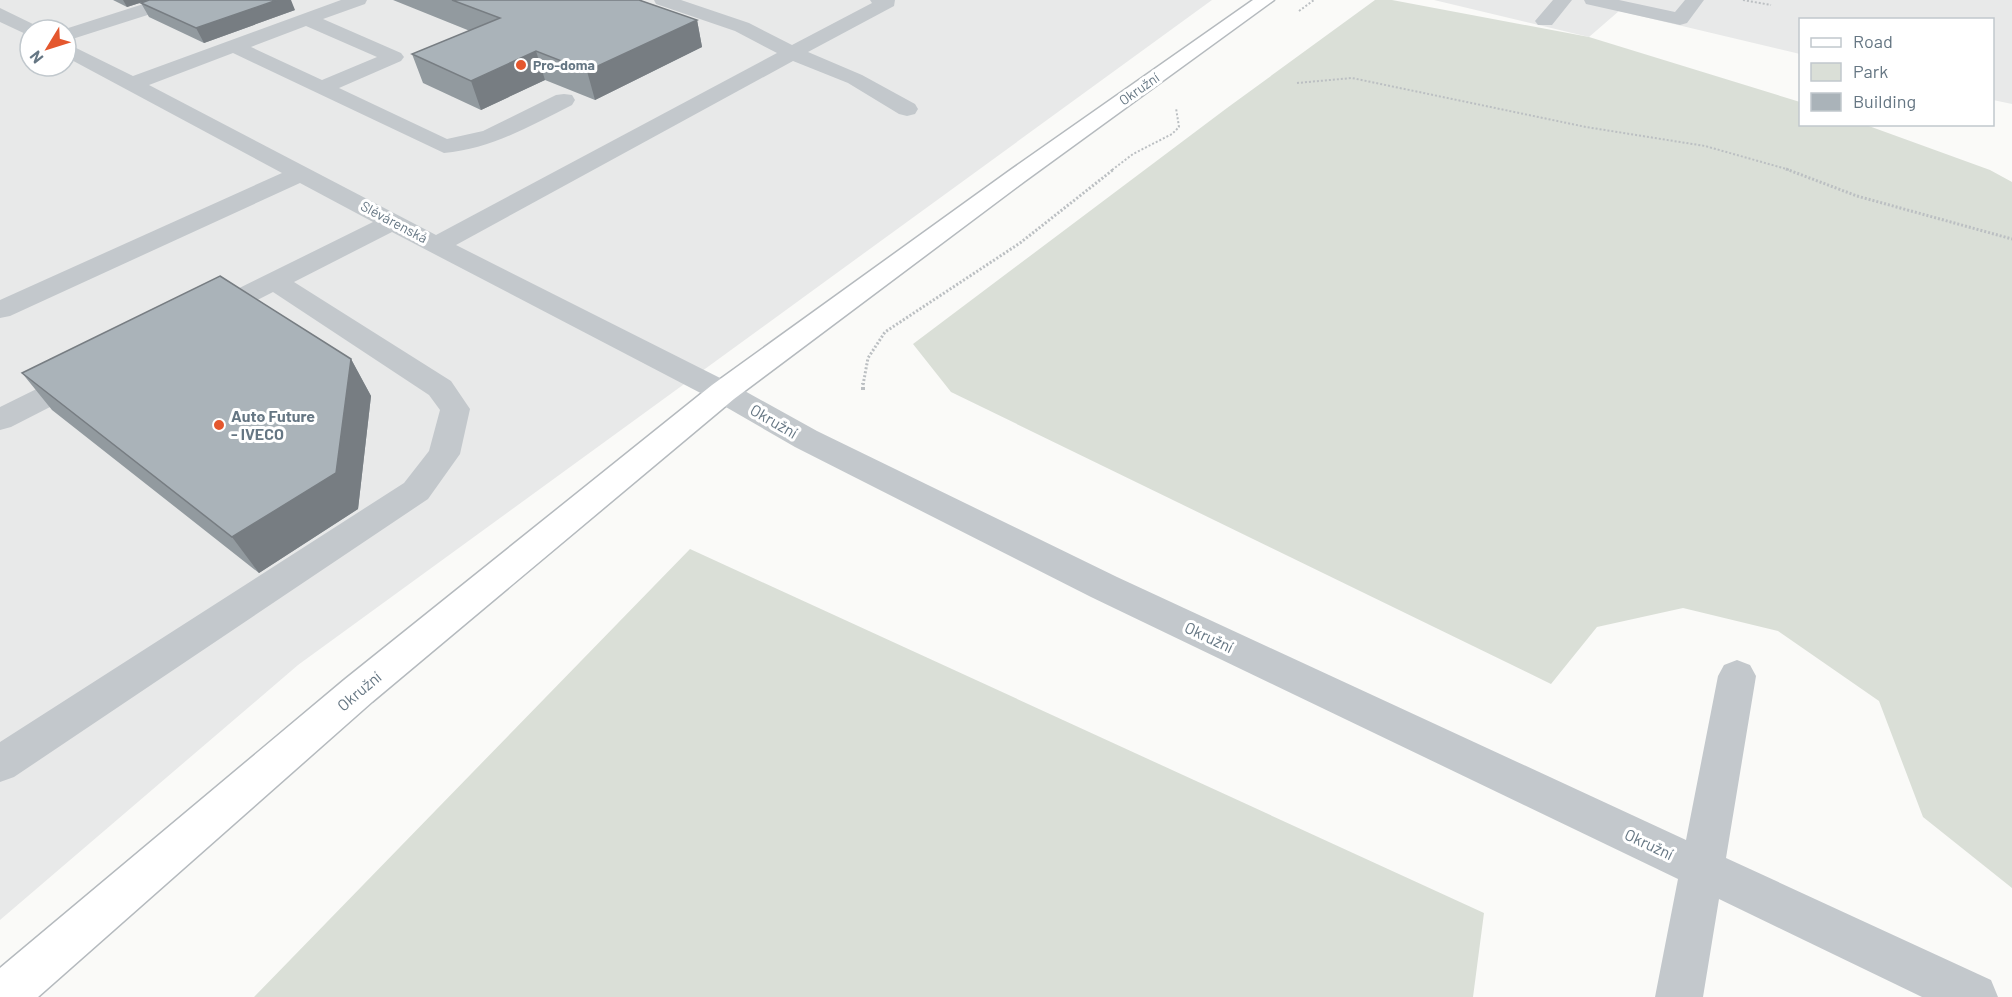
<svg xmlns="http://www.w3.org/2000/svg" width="2012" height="997" font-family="Barlow,sans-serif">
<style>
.built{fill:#e8e9e9;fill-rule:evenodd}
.green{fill:#dadfd7}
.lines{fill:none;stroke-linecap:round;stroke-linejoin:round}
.major-casing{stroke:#b5babe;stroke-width:3}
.path-far2{stroke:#bbbfc2;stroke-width:2;stroke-dasharray:2 2;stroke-linecap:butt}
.path-far1{stroke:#bbbfc2;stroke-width:3;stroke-dasharray:2 2;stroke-linecap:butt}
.path{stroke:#bbbfc2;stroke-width:4;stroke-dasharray:3 3;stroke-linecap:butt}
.minor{fill:#c3c8cc;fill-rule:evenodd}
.major{fill:#fff;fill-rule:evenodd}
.wall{fill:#929a9f}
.shaded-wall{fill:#777d82}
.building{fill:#aab3b9;stroke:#777d82;stroke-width:1.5}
.poi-dot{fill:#e4572e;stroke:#fff;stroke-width:2}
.labels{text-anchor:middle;stroke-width:6;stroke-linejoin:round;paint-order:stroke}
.far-poi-label{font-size:14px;font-weight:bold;fill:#657683;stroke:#fff;text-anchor:start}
.far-street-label{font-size:14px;fill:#657683;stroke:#fff}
.poi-label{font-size:16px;font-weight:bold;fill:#657683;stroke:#fff;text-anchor:start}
.street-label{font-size:16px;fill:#657683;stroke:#fff}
</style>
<rect width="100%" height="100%" fill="#fafaf8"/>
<path class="built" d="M0 0H1212L298 665 0 920ZM30 30H66V66H30Z
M1434 0H2012V104L1993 100 1992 20H1800V54L1619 11 1589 37Z"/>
<path class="green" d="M1375 0H1392L1589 37 1800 102V124L1866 125 1990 170 2012 182V888L1923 817 1879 701 1778 631 1683 608 1597 627 1551 684 951 392 913 344 1227 108Z
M690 549 1484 913 1473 997H254Z"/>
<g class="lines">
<g class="major-casing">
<path id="major" d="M1253 0H1274L1025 181 734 399 372 702 38 997H0V968L344 680 712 385 1009 171Z"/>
</g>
<path class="path-far2" d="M1743 0 1771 5
M1299 11 1314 0
M1297 83 1352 78 1586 127 1705 146 1790 170
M1112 170 1133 154 1172 134 1179 127 1176 108"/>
<path class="path-far1" d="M1786 169 1857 196 2012 239
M863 385 868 358 885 332 1020 243 1114 169"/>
<path class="path" d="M863 390V383"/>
<path class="minor" d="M156 0H184L182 4 66 41V30H62Z
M341 0H367L365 4 323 19 401 53 404 57 401 61 339 88 447 139 483 131 556 95 564 94 572 95 575 100 572 105C530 126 491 149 444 153L233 53 149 85 436 235 777 53 735 31 656 4 654 0H681L749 23 792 45 872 3 870 0H895L894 6 808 52 862 75 915 104 918 109 915 114 907 116 899 114 848 83 793 61 456 245 734 385 817 431 1117 577 1686 840 1718 676 1724 665 1737 660 1750 665 1756 676 1726 858 1991 980 1998 997H1922L1719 899 1703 997H1655L1678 879 1091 597 795 447 712 399 392 232 294 282 451 381 470 409 460 454 428 499 14 777 0 782V742L404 483 429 451 440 410 429 395 273 292 219 320 209 322 199 320 195 314 199 308 373 222 300 183 10 316 0 318V300L282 173 66 57V43L133 76ZM306 26 377 57 322 80 251 47Z
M1553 0H1572L1552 25H1538L1535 21Z
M1584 0H1619L1675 12 1685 0H1704L1687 23 1680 25 1586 4Z
M0 8 37 26 40 30H30V36L0 22Z
M83 369 93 371 98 378 93 385 11 427 0 430V407L73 371Z"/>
<use href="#major" class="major"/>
</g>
<path class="wall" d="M113 0H149L127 7Z
M393 0H639L697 20 702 47 595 100 545 80 481 110 423 83 412 54 470 31Z
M141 3 295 10 204 43 149 17Z
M351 359 371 396 358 509 259 573 52 410 22 373Z"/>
<path class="shaded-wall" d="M123 0H149L127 7Z
M277 0H291L295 10 204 43 196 28Z
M697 20 702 47 595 100 587 71Z
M536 51 545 80 481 110 471 81Z
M351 359 371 396 358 509 259 573 232 537Z"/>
<path class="building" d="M149 0H277L196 28 141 3Z
M452 0H639L697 20 587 71 536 51 471 81 412 54 500 18Z
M220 276 351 359 336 473 232 537 22 373Z"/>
<g class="poi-dot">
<circle cx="521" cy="65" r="6"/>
<circle cx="219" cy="425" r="6"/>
</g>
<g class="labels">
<g class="far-poi-label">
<text x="533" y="70">Pro-doma</text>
</g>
<g class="far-street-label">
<text transform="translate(1139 89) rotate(-35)" y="5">Okružní</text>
<text transform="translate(394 222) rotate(28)" y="5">Slévárenská</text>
</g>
<g class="poi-label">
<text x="231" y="422">Auto Future<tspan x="231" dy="18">- IVECO</tspan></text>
</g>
<g class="street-label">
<text transform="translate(774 421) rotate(30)" y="6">Okružní</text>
<text transform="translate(1209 637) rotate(25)" y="6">Okružní</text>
<text transform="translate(359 691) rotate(-40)" y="6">Okružní</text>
<text transform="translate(1649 844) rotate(25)" y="6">Okružní</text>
</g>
</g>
<rect x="1799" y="18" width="195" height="108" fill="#ffffff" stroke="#c1c8cd" stroke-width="1.5"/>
<rect x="1811" y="38" width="30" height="9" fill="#ffffff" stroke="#c1c8cd" stroke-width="1.5"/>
<text x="1853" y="48" font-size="18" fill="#657683">Road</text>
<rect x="1811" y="63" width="30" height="18" fill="#dadfd7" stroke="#c1c8cd" stroke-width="1.5"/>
<text x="1853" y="78" font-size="18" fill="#657683">Park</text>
<rect x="1811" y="93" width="30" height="18" fill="#aab3b9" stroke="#c1c8cd" stroke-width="1.5"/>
<text x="1853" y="108" font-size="18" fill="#657683">Building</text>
<g transform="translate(48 48) rotate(232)"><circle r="28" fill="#ffffff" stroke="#c1c8cd" stroke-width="1.5"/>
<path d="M0-4.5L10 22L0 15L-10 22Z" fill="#e4572e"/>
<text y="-9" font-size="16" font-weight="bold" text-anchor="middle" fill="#657683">N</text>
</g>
</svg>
